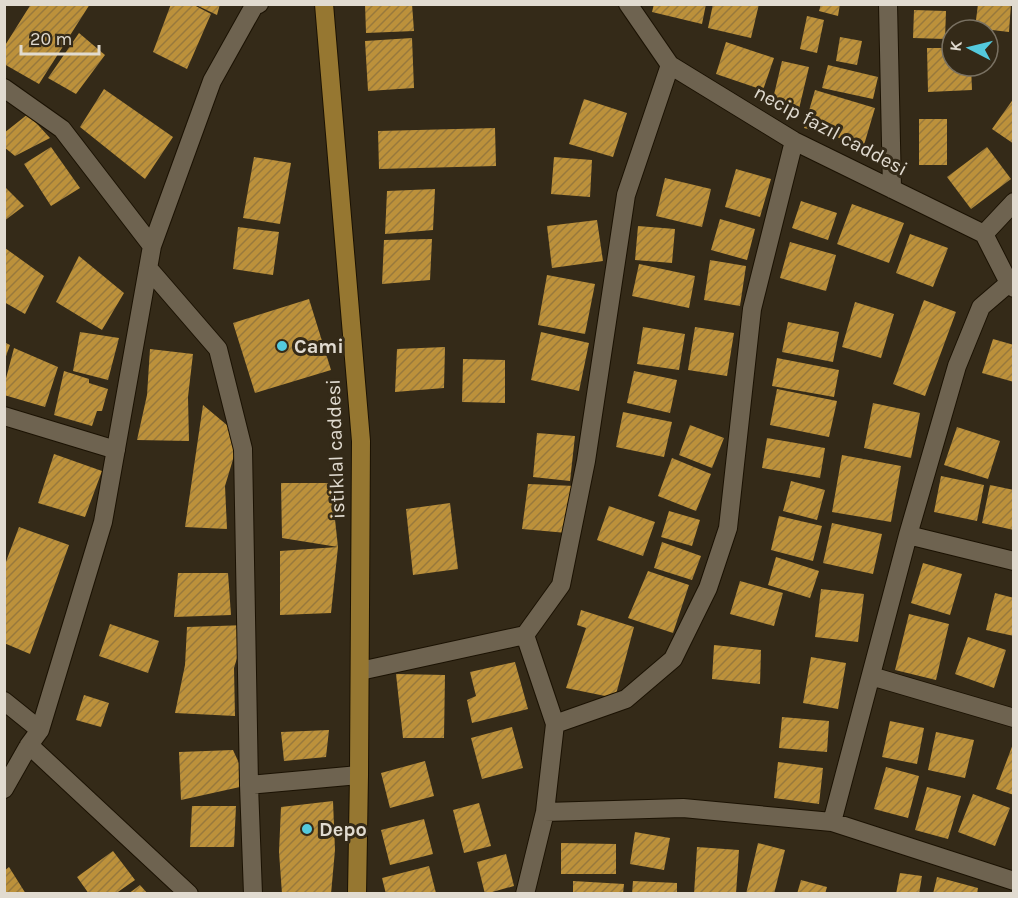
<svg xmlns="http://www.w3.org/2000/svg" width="1018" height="898" font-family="Karla,sans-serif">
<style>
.building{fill:url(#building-hatch)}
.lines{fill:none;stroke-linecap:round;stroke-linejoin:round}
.minor-casing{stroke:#1b1203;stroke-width:20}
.major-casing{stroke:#1b1203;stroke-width:20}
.minor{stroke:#6e6350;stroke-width:18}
.major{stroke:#967731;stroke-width:18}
.poi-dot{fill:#54cadd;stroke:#342a18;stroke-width:2}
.labels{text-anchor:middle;stroke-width:6;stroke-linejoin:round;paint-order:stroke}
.street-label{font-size:20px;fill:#e1dbd0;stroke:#342a18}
.poi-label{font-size:20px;font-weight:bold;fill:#e1dbd0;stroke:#342a18;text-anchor:start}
</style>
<defs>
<pattern id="building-hatch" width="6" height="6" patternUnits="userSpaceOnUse" patternTransform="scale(1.5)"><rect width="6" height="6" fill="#bc913b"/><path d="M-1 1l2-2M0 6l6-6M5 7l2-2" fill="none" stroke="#98793c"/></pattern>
</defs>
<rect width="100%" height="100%" fill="#342a18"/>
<path class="building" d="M31 4H90L39 84 4 64V47Z
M171 4H192L211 14 187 69 153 52Z
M194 4H220L217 15Z
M365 4H412L414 31 366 33Z
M654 4H706L702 24 652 12Z
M713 4H759L751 38 708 28Z
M821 4H840L838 16 819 11Z
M978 4H1011L1009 32 975 28Z
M914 10 946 11 945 39 913 38Z
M807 16 824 20 817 53 800 49Z
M79 33 105 55 76 94 48 78Z
M840 37 862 41 857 65 836 61Z
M412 38 414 88 368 91 365 41Z
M726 42 774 58 763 90 716 74Z
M927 48H952V66H971L972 90 928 92Z
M782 61 809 67 798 113 771 107Z
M828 65 878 77 873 99 822 88Z
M104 89 173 137 145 179 80 127Z
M815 90 875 108 864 145 804 128Z
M1014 98V144L992 129Z
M584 99 627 113 613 157 569 144Z
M28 114 50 138 15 156 4 147V133Z
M919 119H947V165H919Z
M495 128 496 166 379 169 378 131Z
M51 147 80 188 51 206 24 164Z
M987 147 1011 179 971 209 947 177Z
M254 157 291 163 280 224 243 218Z
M554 157 592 160 590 197 551 194Z
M736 169 771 179 760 217 725 207Z
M665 178 711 189 702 227 656 216Z
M4 186 24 206 4 221Z
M435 189 433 230 385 234 387 191Z
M801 201 837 213 828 240 792 228Z
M852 204 904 223 889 263 837 244Z
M720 219 755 229 747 260 711 250Z
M597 220 603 261 552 268 547 226Z
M638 226 675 229 672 263 635 260Z
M238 227 279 232 273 275 233 269Z
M910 234 948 248 933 287 896 273Z
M432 239 430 280 382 284 384 240Z
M790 242 836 255 826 291 780 278Z
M5 248 44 276 25 314 4 302Z
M79 256 124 293 102 330 56 302Z
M710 260 746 266 740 306 704 300Z
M639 264 695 276 689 308 632 296Z
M547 275 595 284 585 334 538 325Z
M309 299 331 370 255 393 233 323Z
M924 300 956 312 925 396 893 384Z
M855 302 894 314 881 358 842 347Z
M788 322 839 332 833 362 782 352Z
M643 327 685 334 679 370 637 364Z
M695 327 734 333 727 376 688 370Z
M80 332 119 338 108 380 73 371Z
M541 332 589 343 579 391 531 380Z
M993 339 1014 345V382L982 373Z
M4 342 10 345 5 359H4Z
M445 347 444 388 395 392 397 349Z
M14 348 58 367 45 407 4 395V386Z
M150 349 193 354 188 397 189 441 137 440 147 395Z
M777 358 839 370 834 397 772 386Z
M463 359 505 360V403L462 402Z
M64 371 89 379V383L108 389 102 411H97L92 426 54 415Z
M634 371 677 380 670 413 627 403Z
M777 389 837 401 829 437 770 425Z
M873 403 920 413 911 458 864 448Z
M203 405 240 436 225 486 227 529 185 527Z
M623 412 672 422 664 457 616 447Z
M690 425 724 438 712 468 679 455Z
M957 427 1000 441 988 479 944 465Z
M537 433 575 436 570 481 533 477Z
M767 438 825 448 820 478 762 468Z
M54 454 102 471 85 517 38 503Z
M842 455 901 466 891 522 832 512Z
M672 458 711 474 696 511 658 496Z
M941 476 984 485 977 521 934 512Z
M791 481 825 490 817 520 783 511Z
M281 483H331L338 547 331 613 280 615V551L338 547 282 538Z
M528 484 575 486 567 533 522 529Z
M990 485 1014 490V530L982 523Z
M450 503 458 569 413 575 406 509Z
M609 506 655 522 643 556 597 540Z
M669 511 700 520 692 546 661 537Z
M779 516 822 526 813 561 771 550Z
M832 523 882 534 873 574 823 563Z
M19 527 69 545 30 654 4 643V567Z
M662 542 701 556 692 580 654 568Z
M776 557 819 571 810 598 768 585Z
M923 563 962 574 950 615 911 603Z
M648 571 689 585 673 633 628 618Z
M178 573H228L231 615 174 617Z
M740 581 783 593 774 626 730 614Z
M821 589 864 594 858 642 815 637Z
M995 593 1014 598V636L986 630Z
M581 610 634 627 615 698 566 688 586 628 577 625Z
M909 614 949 624 936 680 895 670Z
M110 624 159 641 148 673 99 656Z
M247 625 234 668 235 716 175 713 185 665 187 627Z
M968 637 1006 650 994 688 955 674Z
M714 645 761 650 760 684 712 679Z
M811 657 846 663 838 709 803 703Z
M515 662 528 709 472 723 467 700 476 696 470 672Z
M396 674 445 675 444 738H403Z
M84 695 109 703 101 727 76 720Z
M782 717 829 721 827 752 779 748Z
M890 721 924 728 917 764 882 757Z
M512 727 523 768 482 779 471 738Z
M329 730 326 757 284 761 281 732Z
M936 732 974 740 965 778 928 770Z
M1013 744H1014V795L996 789Z
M233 750 249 785 181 800 179 752Z
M425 761 434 796 390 808 381 773Z
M778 762 823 768 819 804 774 798Z
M886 767 919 776 908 818 874 809Z
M927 787 961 796 948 839 915 830Z
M973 794 1010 808 995 846 958 832Z
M333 801 335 850 331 894H282L279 852 281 807Z
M479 803 491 846 464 853 453 810Z
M192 806H236L234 847H190Z
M424 819 433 854 390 865 381 830Z
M635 832 670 838 664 870 630 864Z
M561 843 616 844V874H561Z
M758 843 785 850 774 894H746Z
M697 847 739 850 736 894H694Z
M113 851 135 880 115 894H89L77 877Z
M506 854 514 886 485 894 477 862Z
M429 866 436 893 386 894 382 878Z
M9 867 26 894H4V871Z
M900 873 922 876 919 894H896Z
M937 877 978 888 977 894H933Z
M801 880 827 887 825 894H797Z
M573 881 624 884 623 894H573Z
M633 881 677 883V894H632Z
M140 885 148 894H128Z"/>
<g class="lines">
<g class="minor-casing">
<path id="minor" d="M628 4 670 65 794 141 984 234 1009 283 1014 288
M888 4 892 189
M4 88 62 129 152 246
M984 234 1014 202
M148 268 218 349 243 449 249 785 253 894
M4 416 116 450
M908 535 1014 561
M360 671 525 635 561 585 586 461 626 195 670 65
M871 676 1014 718
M4 701 40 730
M555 724 626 699 673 659 708 588 728 528 752 309 794 141
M29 745 189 894
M249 785 359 775
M4 789 29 745 40 730 103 522 152 246 212 81 254 6 259 4
M545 812 683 808 832 822 1014 881
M832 822 908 535 957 366 981 307 1009 283
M525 894 545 812 555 724 525 635"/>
</g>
<g class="major-casing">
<path id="major" d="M324 4 361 441 359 775 357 894"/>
</g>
<use href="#minor" class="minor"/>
<use href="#major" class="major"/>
</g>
<g class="poi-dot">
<circle cx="282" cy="346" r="6"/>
<circle cx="307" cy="829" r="6"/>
</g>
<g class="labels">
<g class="street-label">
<text transform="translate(831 130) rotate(28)" y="7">necip fazıl caddesi</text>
<text transform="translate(335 449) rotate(-92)" y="7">istiklal caddesi</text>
</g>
<g class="poi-label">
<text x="294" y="353">Cami</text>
<text x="319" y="836">Depo</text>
</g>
</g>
<rect width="1018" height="898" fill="none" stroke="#e1dbd0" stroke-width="12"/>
<g transform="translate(970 48) rotate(277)"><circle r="28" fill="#342a18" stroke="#797162" stroke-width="1.5"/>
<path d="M0-4.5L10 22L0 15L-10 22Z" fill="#54cadd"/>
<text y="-9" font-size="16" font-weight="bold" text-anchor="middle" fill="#e1dbd0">K</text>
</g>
<path d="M21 45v9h78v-9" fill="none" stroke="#e1dbd0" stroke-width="3"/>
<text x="30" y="45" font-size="18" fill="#e1dbd0" stroke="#342a18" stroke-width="4.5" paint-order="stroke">20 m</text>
</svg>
